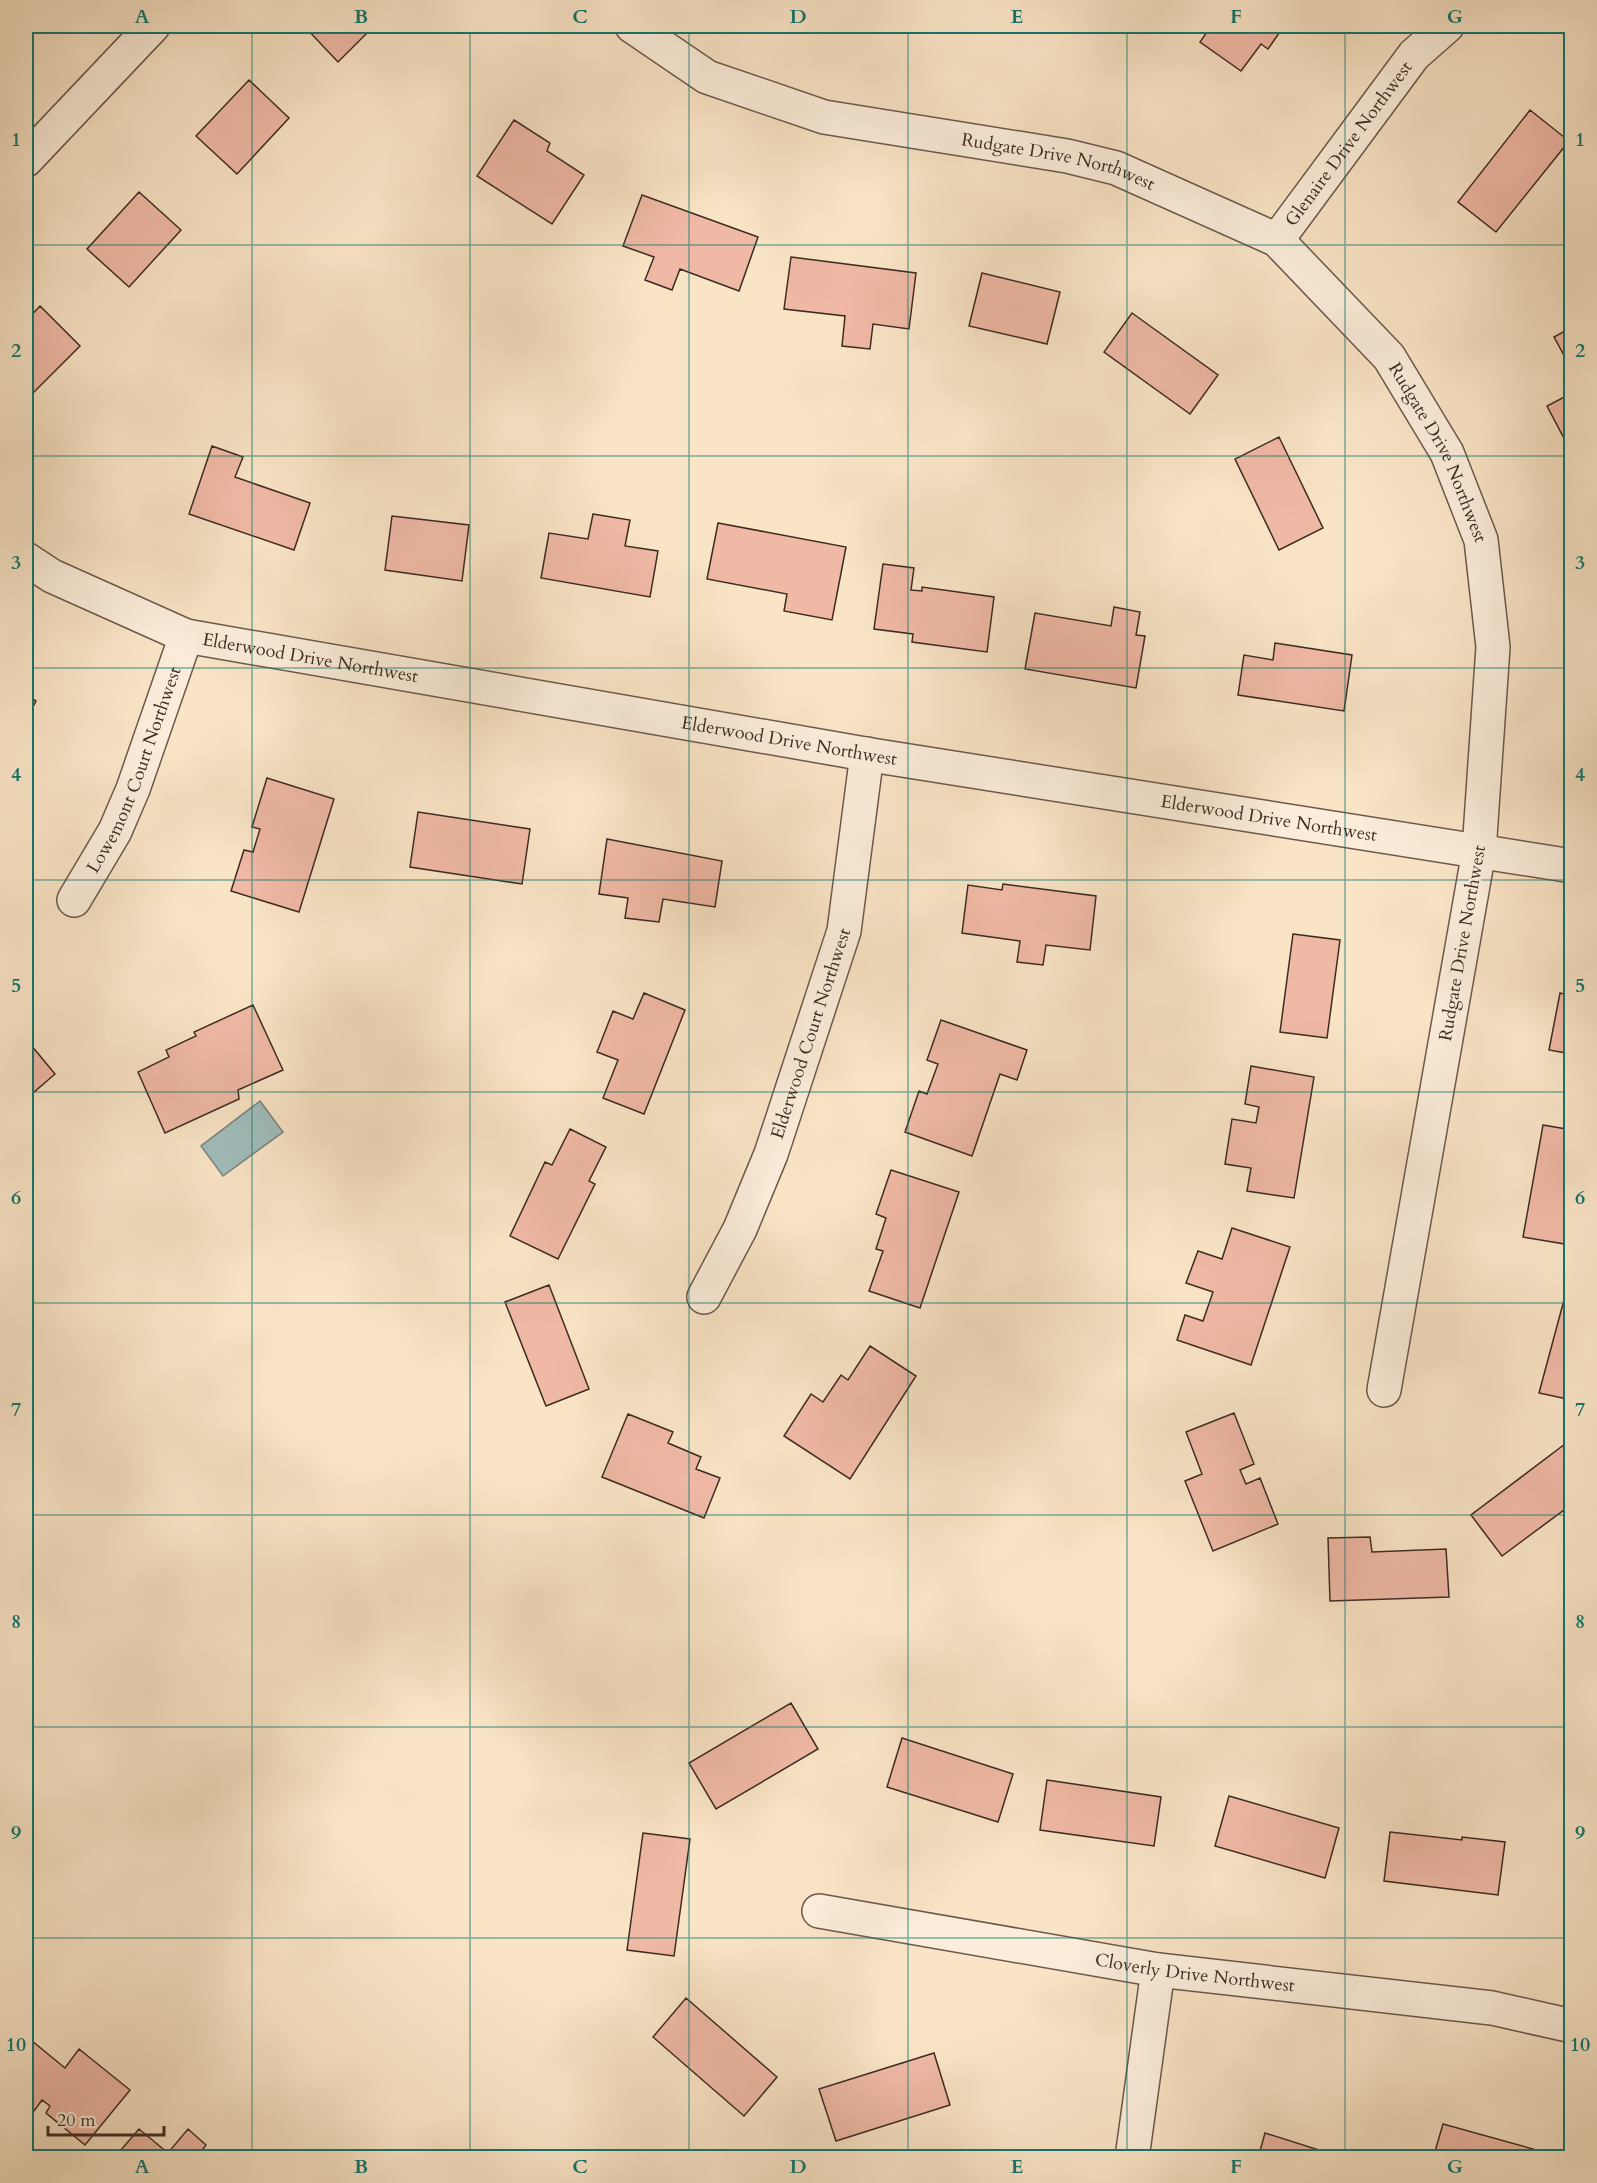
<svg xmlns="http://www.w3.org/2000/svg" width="1597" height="2183" font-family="Cardo,serif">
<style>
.water{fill:#a0bdbc;stroke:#78837e;stroke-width:1.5}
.building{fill:#f0b9a6;stroke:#3d2b22;stroke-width:1.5}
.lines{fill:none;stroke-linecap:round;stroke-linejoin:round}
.minor-casing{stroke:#6c594b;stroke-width:36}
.minor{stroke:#fbedda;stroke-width:33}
.grid{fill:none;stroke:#0f766e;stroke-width:1.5;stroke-opacity:0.55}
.labels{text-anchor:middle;stroke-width:4.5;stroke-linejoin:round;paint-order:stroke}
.street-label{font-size:18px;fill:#3d2b22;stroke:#fbedda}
.neatline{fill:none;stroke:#0f766e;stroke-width:2}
.grid-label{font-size:20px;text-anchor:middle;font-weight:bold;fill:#0f766e}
</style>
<rect width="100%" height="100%" fill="#f9e4c6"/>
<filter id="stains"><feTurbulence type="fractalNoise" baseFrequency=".00333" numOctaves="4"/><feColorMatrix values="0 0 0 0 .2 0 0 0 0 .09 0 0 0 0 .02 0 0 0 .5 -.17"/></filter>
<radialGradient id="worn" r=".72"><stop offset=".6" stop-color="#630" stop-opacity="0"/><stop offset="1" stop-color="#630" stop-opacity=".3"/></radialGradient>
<path class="water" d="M260 1101 283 1132 223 1176 201 1146Z"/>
<path class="building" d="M304 26H374L338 62Z
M1211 26H1284L1268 49 1261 44 1241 71 1200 42Z
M249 80 289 118 237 174 196 136Z
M1530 110 1569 141 1496 232 1458 202Z
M514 120 550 143 547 151 584 175 552 224 477 176Z
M139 192 181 230 129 287 87 249Z
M642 195 758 237 739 291 680 269 672 290 645 280 654 257 623 246Z
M791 257 916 273 909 329 873 324 870 349 842 346 845 316 784 309Z
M982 273 1060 292 1047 344 969 326Z
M40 306 80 346 26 400V321Z
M1132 313 1218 375 1190 414 1104 352Z
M1572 327V370L1554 337Z
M1572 393V440L1566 442 1547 406Z
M1279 437 1323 528 1279 550 1235 459Z
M212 446 243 457 235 477 310 503 294 550 189 514Z
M593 514 630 520 625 546 658 551 650 597 541 578 549 533 588 539Z
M392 516 469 525 462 581 385 570Z
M718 523 846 547 832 620 784 611 787 594 707 579Z
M883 564 914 568 911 590 922 591V587L994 597 987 652 912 642 913 634 874 629Z
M1114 607 1140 612 1136 635 1145 636 1136 688 1025 669 1035 613 1111 626Z
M1275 643 1352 655 1344 711 1238 695 1244 655 1273 660Z
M26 694 36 701 26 720Z
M267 778 334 799 299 912 231 891 244 850 253 852 260 829 252 827Z
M418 812 530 829 522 884 410 867Z
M607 839 722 861 715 907 663 899 659 922 625 918 628 898 599 894Z
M1003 884 1096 896 1090 950 1046 945 1043 965 1017 962 1020 941 962 933 968 885 1002 890Z
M1293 934 1340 940 1327 1038 1280 1032Z
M644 993 685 1010 644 1114 603 1098 618 1060 597 1052 613 1011 633 1019Z
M1560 993 1572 996V1054L1549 1050Z
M253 1005 283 1070 238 1090 239 1099 165 1133 138 1072 169 1057 166 1050 196 1036 194 1032Z
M941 1020 1027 1050 1017 1080 1000 1074 972 1156 905 1132 919 1091 927 1094 938 1064 927 1060Z
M26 1039 55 1074 26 1099Z
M1251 1066 1314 1077 1294 1198 1247 1191 1251 1168 1225 1164 1232 1119 1256 1123 1259 1107 1245 1104Z
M1543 1125 1572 1130 1571 1245 1523 1237Z
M570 1129 606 1147 589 1181 595 1184 558 1259 510 1236 545 1162 552 1165Z
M891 1170 959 1192 920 1308 869 1291 883 1251 876 1249 886 1218 876 1214Z
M1232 1228 1290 1247 1251 1365 1177 1340 1185 1315 1203 1321 1213 1292 1186 1283 1198 1251 1222 1259Z
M549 1285 589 1389 546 1406 505 1302Z
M1568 1285H1572V1400L1539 1393Z
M870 1346 916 1376 850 1479 784 1436 811 1394 823 1402 841 1375 848 1380Z
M1234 1413 1254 1464 1240 1470 1246 1484 1260 1478 1278 1524 1213 1551 1185 1481 1202 1474 1186 1432Z
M628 1414 673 1432 668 1443 701 1457 696 1469 720 1478 704 1518 602 1477Z
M1565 1444 1572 1453V1504L1502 1556 1471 1515Z
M1370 1537 1372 1552 1446 1549 1449 1597 1330 1601 1328 1538Z
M791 1703 818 1749 716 1809 689 1763Z
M902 1738 1013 1774 998 1822 887 1787Z
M1047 1780 1161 1797 1154 1846 1040 1830Z
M1229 1796 1339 1828 1325 1878 1215 1846Z
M1568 1796H1572V1847L1566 1846Z
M1390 1832 1462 1840V1837L1505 1842 1498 1895 1384 1881Z
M643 1833 690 1839 674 1956 627 1950Z
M686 1998 777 2077 744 2116 653 2037Z
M26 2036 65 2068 79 2049 130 2090 85 2145 46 2113 50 2106 42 2100 28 2119 26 2117Z
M934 2053 950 2105 836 2141 819 2089Z
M1443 2124 1558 2156V2158H1433Z
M139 2129 168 2153 188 2129 206 2145 196 2158H114Z
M1265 2133 1344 2158H1258Z"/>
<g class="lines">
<g class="minor-casing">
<g id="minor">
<path id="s1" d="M632 26 707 77 824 117 1067 156 1116 168 1277 240 1389 357 1447 453 1481 540 1493 647 1479 851 1384 1390"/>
<path d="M26 160 153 26"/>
<path id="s2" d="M1277 240 1414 55 1447 26"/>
<path id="s3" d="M26 559 52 576 186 636 871 755 1572 866"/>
<path id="s4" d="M74 900 115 831 133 789 186 636"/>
<path id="s5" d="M704 1297 740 1229 771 1154 844 931 867 754"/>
<path id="s6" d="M819 1911 1158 1970 1492 2008 1572 2026"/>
<path d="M1132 2158 1158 1970"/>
</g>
</g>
<use href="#minor" class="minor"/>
</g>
<path class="grid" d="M252 26V2158M470 26V2158M689 26V2158M908 26V2158M1127 26V2158M1345 26V2158M26 245H1572M26 456H1572M26 668H1572M26 880H1572M26 1092H1572M26 1303H1572M26 1515H1572M26 1727H1572M26 1938H1572"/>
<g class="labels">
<g class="street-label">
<text dy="6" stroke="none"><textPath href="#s2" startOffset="120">Glenaire Drive Northwest</textPath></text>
<text dy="6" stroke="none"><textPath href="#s1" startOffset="453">Rudgate Drive Northwest</textPath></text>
<text dy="6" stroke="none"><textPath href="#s1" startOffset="957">Rudgate Drive Northwest</textPath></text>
<text dy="6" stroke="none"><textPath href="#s3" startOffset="304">Elderwood Drive Northwest</textPath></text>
<text dy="6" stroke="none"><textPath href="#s3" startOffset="790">Elderwood Drive Northwest</textPath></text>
<text dy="6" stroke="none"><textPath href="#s4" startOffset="144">Lowemont Court Northwest</textPath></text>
<text dy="6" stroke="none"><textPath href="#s3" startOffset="1276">Elderwood Drive Northwest</textPath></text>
<text transform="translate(1462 943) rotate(-80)" y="6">Rudgate Drive Northwest</text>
<text dy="6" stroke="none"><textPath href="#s5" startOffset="285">Elderwood Court Northwest</textPath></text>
<text dy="6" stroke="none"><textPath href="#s6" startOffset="381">Cloverly Drive Northwest</textPath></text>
</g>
</g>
<rect width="1597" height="2183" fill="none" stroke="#f9e4c6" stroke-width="66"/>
<path d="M48 2126v9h116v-9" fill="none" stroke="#3d2b22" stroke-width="3"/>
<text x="57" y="2126" font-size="18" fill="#3d2b22" stroke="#fbedda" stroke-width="4.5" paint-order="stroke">20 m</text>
<rect x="33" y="33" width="1531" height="2117" class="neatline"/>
<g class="grid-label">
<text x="142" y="23">A</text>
<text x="361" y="23">B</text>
<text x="580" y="23">C</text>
<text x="798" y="23">D</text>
<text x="1017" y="23">E</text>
<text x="1236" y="23">F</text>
<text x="1455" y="23">G</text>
<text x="16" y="146">1</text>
<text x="1580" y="146">1</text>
<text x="16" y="357">2</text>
<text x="1580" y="357">2</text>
<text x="16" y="569">3</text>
<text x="1580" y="569">3</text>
<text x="16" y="781">4</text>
<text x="1580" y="781">4</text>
<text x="16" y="992">5</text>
<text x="1580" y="992">5</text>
<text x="16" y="1204">6</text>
<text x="1580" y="1204">6</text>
<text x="16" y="1416">7</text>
<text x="1580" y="1416">7</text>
<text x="16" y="1628">8</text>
<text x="1580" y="1628">8</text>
<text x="16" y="1839">9</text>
<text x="1580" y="1839">9</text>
<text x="16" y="2051">10</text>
<text x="1580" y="2051">10</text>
<text x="142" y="2173">A</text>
<text x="361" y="2173">B</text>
<text x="580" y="2173">C</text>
<text x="798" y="2173">D</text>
<text x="1017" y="2173">E</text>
<text x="1236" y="2173">F</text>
<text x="1455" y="2173">G</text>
</g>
<rect width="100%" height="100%" filter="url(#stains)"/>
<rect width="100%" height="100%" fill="url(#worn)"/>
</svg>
